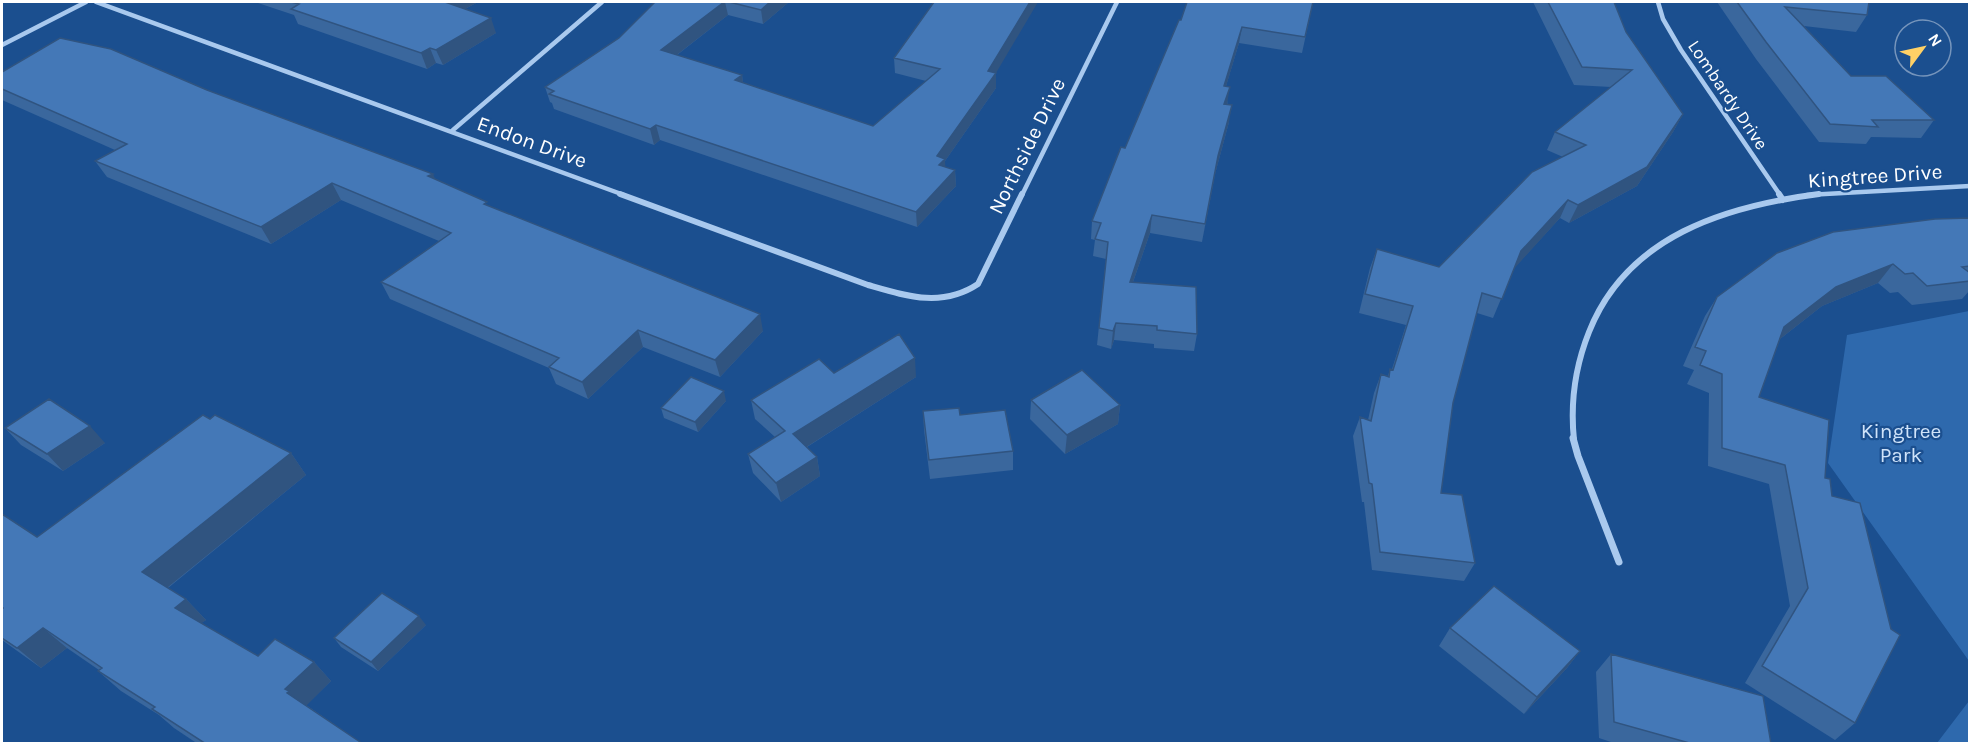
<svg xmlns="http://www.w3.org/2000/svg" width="1971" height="745" font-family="Karla,sans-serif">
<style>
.green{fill:#2e69ad}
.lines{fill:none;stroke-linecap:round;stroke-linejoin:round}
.minor-far2{stroke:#a9c9ee;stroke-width:4.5}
.minor-far1{stroke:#a9c9ee;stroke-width:6}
.minor{stroke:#a9c9ee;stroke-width:7}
.wall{fill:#3a679d}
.shaded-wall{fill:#305480}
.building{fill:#4478b7;stroke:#305480;stroke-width:1.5}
.labels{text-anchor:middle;stroke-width:4.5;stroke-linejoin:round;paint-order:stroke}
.far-street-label{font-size:18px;fill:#fff;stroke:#1b4f8f}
.street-label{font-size:21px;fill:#fff;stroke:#1b4f8f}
.park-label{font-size:21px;fill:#cfe3fa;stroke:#1b4f8f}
</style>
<rect width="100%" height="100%" fill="#1b4f8f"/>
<path class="green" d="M1969 311V661L1828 463 1847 335Z
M1969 701V743H1937Z"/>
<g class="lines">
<path class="minor-far2" d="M96 2 624 195
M1658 2 1663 19 1681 50 1780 195
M2 45 86 2
M453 130 602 2
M1022 195 1117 2
M1807 195 1970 186"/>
<path class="minor-far1" d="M620 194 868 285C906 296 942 308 978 284L1022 194
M1779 194 1783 200
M1574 440C1570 402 1575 367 1589 332 1627 236 1725 206 1819 194"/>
<path class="minor" d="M1573 438 1578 456 1619 562"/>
</g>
<path class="wall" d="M255 2H478L465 9 496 33 443 65 436 63 427 69 298 24 294 15Z
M655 2H789L763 24 728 15 677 55 742 75 743 83 873 126 926 81 895 73 894 58 996 73V88L945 161V167L955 170 956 186 917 227 660 140 654 145 554 109 552 103 550 102 545 87 619 38Z
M1313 2 1302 53 1239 43 1226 86 1229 122 1215 174 1202 242 1150 233 1133 282 1197 334 1194 351 1154 348V344L1114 340 1111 349 1097 345 1106 259 1093 256 1095 240 1091 239 1092 221 1125 148 1181 20Z
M1533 2H1614L1626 32 1683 114 1673 132 1637 186 1569 223 1560 218 1514 268 1493 318 1477 313 1453 403 1441 493 1475 563 1464 581 1372 570 1364 502H1362L1353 436 1360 417 1368 420 1374 393 1381 374 1388 376 1390 369H1392L1406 325 1359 313 1370 268 1377 249 1439 267 1563 157 1547 150 1555 132 1611 87 1574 85Z
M1717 2H1869L1867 15 1856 32 1804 26 1851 76 1934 120 1921 138 1871 137 1866 144 1819 142 1756 59Z
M2 72 207 90 435 180 489 206 763 331 720 377 643 347 588 399 556 384 549 368 390 299 381 282 439 241 341 200 271 244 107 177 95 161 115 150 2 100Z
M1970 218V290L1962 299 1912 305 1898 292 1890 293 1878 283 1822 306 1780 339 1759 397 1825 478 1855 723 1835 740 1745 683 1790 606 1769 484 1708 466 1709 393 1687 384 1694 370 1683 366 1705 316 1717 297Z
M834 373 916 377 807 447 817 457 820 476 781 502 753 473 748 454 775 437 755 419 751 400Z
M1031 400 1120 405 1118 424 1065 454 1030 419Z
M726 401 698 432 664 418 661 408Z
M923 411 960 415 1013 451V470L930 479 924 430Z
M210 419 291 453 306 475 168 588 186 599 206 620 201 623 258 656 314 662 331 681 306 705 363 744H198L174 728 159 715 121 691 98 671 99 670 67 648 41 668 2 640V514L37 537Z
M5 428 105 443 63 471 21 445Z
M426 625 378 671 341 647 334 638Z
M1450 628 1580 651 1567 668 1524 714 1439 646Z
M1611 654 1771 744H1617L1599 738 1596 672Z"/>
<path class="shaded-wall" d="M445 2H478L450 17Z
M724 2H725L728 15 665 64 661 50Z
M770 2H789L763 24 761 10Z
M1030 2H1038L996 73V88L945 161 946 174 940 181 937 156Z
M491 18 496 33 443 65 436 50Z
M1242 27 1239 43 1221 103 1224 86Z
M430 48 436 63 427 69 421 53Z
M742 75 744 90 735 80Z
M1230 87 1227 104 1221 121 1224 104Z
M1232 105 1229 122 1215 174 1202 242 1218 156Z
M1683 114 1673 132 1637 186 1569 223 1578 205Z
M656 125 660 140 654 145 650 129Z
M955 170 956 186 917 227 916 212Z
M433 174 440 190 428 176Z
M332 183 341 200 271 244 261 227Z
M1568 200 1560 218 1513 270 1521 251Z
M1152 215 1150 233 1127 299 1130 282Z
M1893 264 1878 283 1822 306 1771 346 1784 327 1836 287Z
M760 314 763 331 720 377 715 360Z
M1116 323 1114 340 1111 349 1113 331Z
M638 330 643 347 588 399 582 382Z
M915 358 916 377 797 453 793 434Z
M724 391 726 401 698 432 695 422Z
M1120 405 1118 424 1065 454 1067 435Z
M90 426 105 443 63 471 47 454Z
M291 453 306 475 162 592 142 572Z
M817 457 820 476 781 502 776 483Z
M186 599 206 620 195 628 175 608Z
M419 616 426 625 378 671 371 662Z
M43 628 67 648 41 668 17 648Z
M1580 651 1567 668 1524 714 1537 697Z
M314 662 331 681 305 707 287 693 285 689Z"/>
<path class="building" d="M291 2H446H445L491 18 436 50 430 48 421 53 291 9 299 4Z
M655 2H724L661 50 742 75 735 80 873 126 940 69 894 58 934 2H1030L988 71 996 73 937 156 945 159 939 165 955 170 916 212 656 125 650 129 549 94 554 91 545 87 619 38Z
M729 2H770L761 10Z
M1187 2H1313L1305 37 1242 27 1224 86 1230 87 1224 104 1232 105 1218 156 1205 224 1152 215 1130 282 1196 287 1197 334 1157 330V326L1116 323 1113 331 1099 328 1108 242 1095 239 1101 223 1092 221 1121 147 1125 148 1179 20H1181Z
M1548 2H1614L1626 32 1683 114 1647 167 1578 205 1568 200 1521 251 1502 299 1482 293 1453 403 1441 493 1462 495 1475 563 1380 552 1372 484 1369 483 1360 417 1371 421 1381 374 1389 377 1390 369 1393 370 1413 306 1365 294 1377 249 1439 267 1532 172 1586 145 1555 132 1632 70 1582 67Z
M1737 2H1869L1867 15 1785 7 1851 76H1886L1934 120H1872L1878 127 1830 124 1766 42Z
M60 38 111 49 207 90 433 174 428 176 487 202 484 204 760 314 715 360 638 330 582 382 549 367 559 358 381 282 451 233 332 183 261 227 95 161 127 144 2 89V72Z
M1970 218V266L1962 267 1970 273V281L1927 286 1913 273 1905 274 1893 264 1836 287 1784 327 1759 397 1829 420 1825 478 1830 479 1832 496 1860 503 1891 629 1900 635 1855 723 1762 666 1808 588 1785 465 1722 448V374L1700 365 1706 351 1695 347 1717 297 1777 253 1833 232 1935 219Z
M899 334 915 358 793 434 817 457 776 483 748 454 785 431 751 400 819 359 834 373Z
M1082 370 1120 405 1067 435 1031 400Z
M691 377 724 391 695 422 661 408Z
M49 399 90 426 47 454 5 428Z
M959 408 960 415 1005 410 1013 451 929 460 923 411Z
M203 415 210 419 215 415 291 453 142 572 186 599 175 608 258 656 275 639 314 662 285 689 289 691 287 693 363 744H206L152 709 155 707 98 671 102 668 43 628 17 648 2 638V609L3 608 2 607V514L37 537Z
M1494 586 1580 651 1537 697 1450 628Z
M382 593 419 616 371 662 334 638Z
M1611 654 1763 696 1771 744H1693L1614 722Z"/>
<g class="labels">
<g class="far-street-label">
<text transform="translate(1728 95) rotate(56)" y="6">Lombardy Drive</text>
</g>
<g class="street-label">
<text transform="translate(532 142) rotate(20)" y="7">Endon Drive</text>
<text transform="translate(1027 146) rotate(-64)" y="7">Northside Drive</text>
<text transform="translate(1875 176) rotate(-4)" y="7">Kingtree Drive</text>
</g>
<g class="park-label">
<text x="1901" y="438">Kingtree<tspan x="1901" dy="24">Park</tspan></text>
</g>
</g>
<rect width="1971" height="745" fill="none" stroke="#ffffff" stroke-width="6"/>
<g transform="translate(1923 48) rotate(57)"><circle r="28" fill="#1b4f8f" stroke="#7695bc" stroke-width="1.5"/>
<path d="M0-4.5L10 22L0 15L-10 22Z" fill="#ffd166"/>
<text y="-9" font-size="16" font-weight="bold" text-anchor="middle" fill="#ffffff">N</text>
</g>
</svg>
